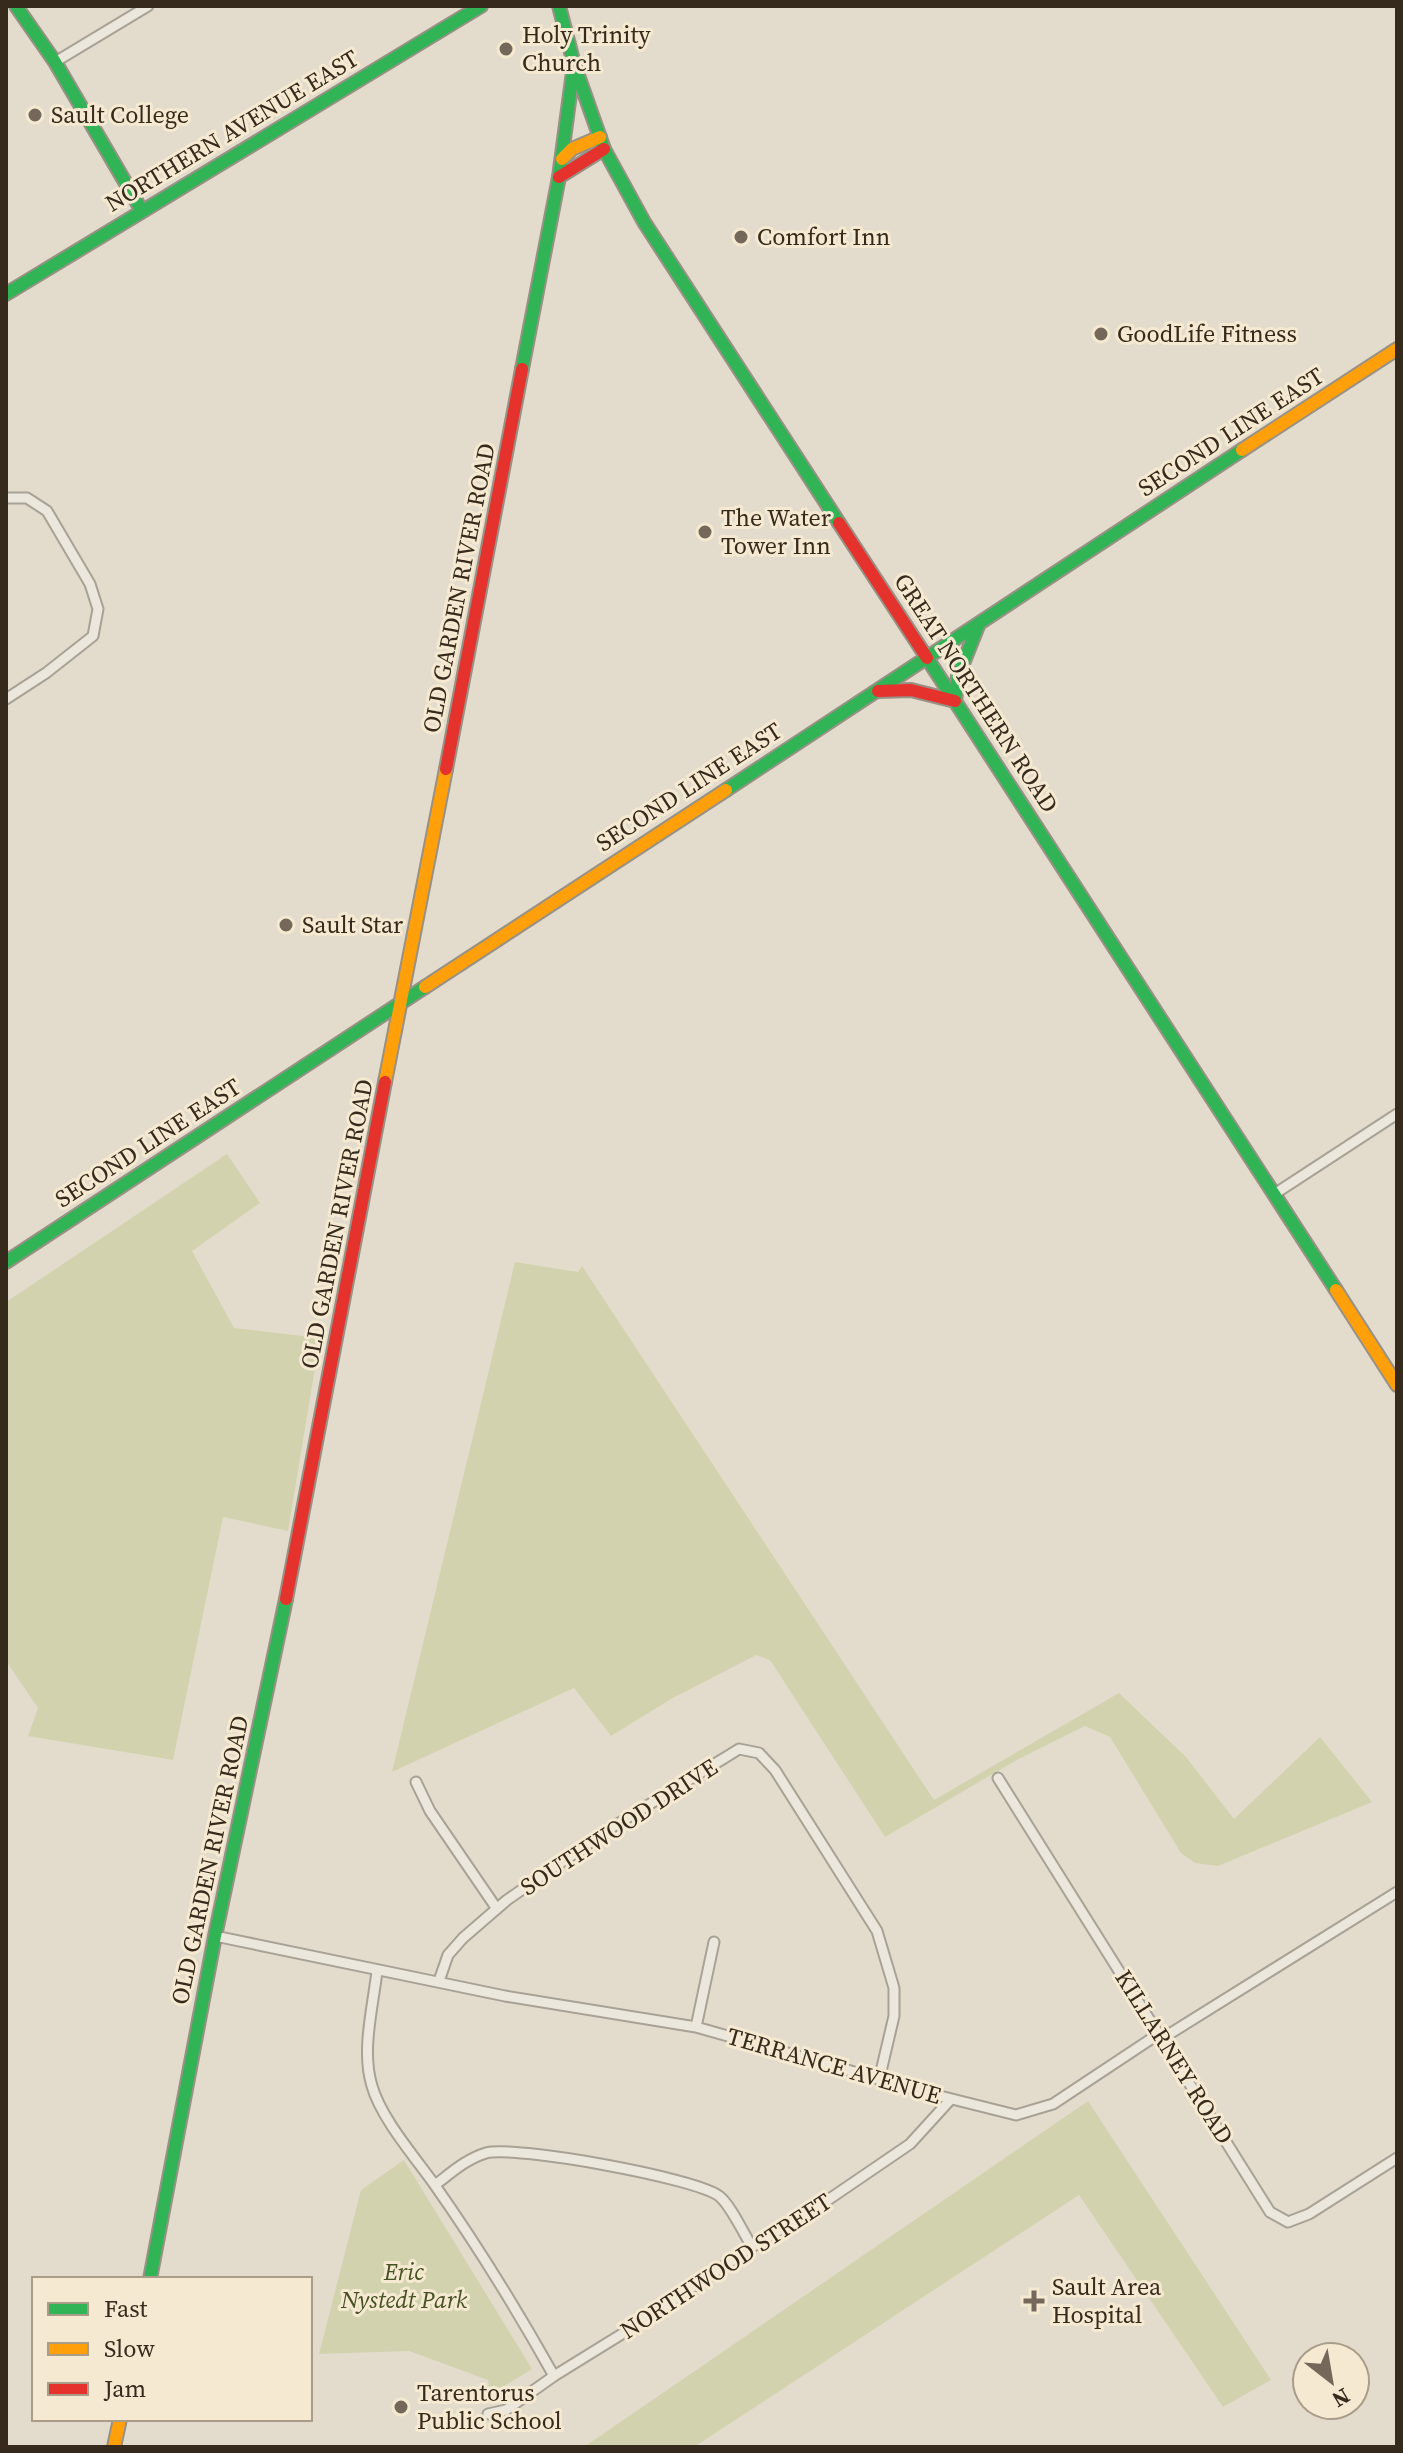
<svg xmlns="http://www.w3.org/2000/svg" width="1403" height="2453" font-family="'Source Serif 4',serif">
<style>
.green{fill:#d2d3ae}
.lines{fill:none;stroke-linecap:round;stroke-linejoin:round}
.street-casing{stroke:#a8a195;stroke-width:13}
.fast-casing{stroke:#989185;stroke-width:16}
.slow-casing{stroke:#989185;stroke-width:16}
.jam-casing{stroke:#989185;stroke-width:16}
.street{stroke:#ece7dd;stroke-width:9}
.fast{stroke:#30b455;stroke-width:12}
.slow{stroke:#ff9f0a;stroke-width:12}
.jam{stroke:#e5322d;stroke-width:12}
.poi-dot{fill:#73685a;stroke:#f5ead1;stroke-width:3}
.labels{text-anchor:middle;stroke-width:6;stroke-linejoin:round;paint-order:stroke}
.poi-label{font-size:24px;fill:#362a1d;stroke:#f5ead1;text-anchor:start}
.street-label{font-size:24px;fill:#362a1d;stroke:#f5ead1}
.park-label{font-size:24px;font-style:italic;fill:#475224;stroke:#f5ead1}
</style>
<rect width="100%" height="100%" fill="#e3dccc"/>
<path class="green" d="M227 1154 260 1203 192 1251 234 1328 320 1338 288 1531 223 1517 173 1760 28 1736 38 1708 6 1661V1302Z
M515 1262 578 1272 582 1266 934 1800 1119 1693 1186 1757 1234 1819 1320 1737 1372 1802 1218 1866 1195 1863 1181 1853 1110 1737 1085 1726 1015 1761 885 1837 770 1660 756 1655 671 1699 611 1736 574 1688 392 1772Z
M1088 2101 1271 2380 1223 2407 1079 2195 694 2447H584Z
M404 2160 532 2369 490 2395 488 2380 409 2351 319 2354 361 2190Z"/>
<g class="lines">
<g class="street-casing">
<path id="street" d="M55 62 148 6
M6 498H27L47 511 90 584 98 609 93 636 46 673 6 699
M1276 1193 1397 1114
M998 1778 1270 2212 1288 2222 1309 2214 1397 2158
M416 1782 430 1811 497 1909
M215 1936 505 1996 696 2027 928 2093 1016 2115 1053 2104 1160 2033H1171L1397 1892
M377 1971C373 2007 361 2051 372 2086 381 2118 414 2156 434 2184 477 2245 517 2310 554 2376
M439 1981 448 1955 463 1938 507 1900 611 1828 739 1749 759 1753 775 1770 877 1931 894 1988V2016L879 2080
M696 2027 714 1942
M435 2185C451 2173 466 2159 486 2153 514 2145 696 2178 719 2196 730 2204 744 2234 752 2247
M488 2414 506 2410 554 2376 630 2329 752 2247 822 2204 910 2144 951 2099"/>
</g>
<g class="fast-casing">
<path id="fast" d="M16 6 55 62 142 211
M559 6 574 64 604 149 644 222 839 523
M6 294 481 6
M522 369 559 177 574 64
M927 658 1336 1290
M955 701 958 676 978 626
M726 790 1242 450
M6 1262 425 987
M150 2279 215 1936 286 1599"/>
</g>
<g class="slow-casing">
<path id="slow" d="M562 159 572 149 600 137
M1242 450 1397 349
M425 987 726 790
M385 1082 446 769
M1336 1290 1397 1385
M114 2447 120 2419"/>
</g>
<g class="jam-casing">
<path id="jam" d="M559 177 604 149
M839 523 927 658
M878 691 911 690 955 701
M446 769 522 369
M286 1599 385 1082"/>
</g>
<use href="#street" class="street"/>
<use href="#fast" class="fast"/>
<use href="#slow" class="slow"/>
<use href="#jam" class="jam"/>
</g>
<g class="poi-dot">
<circle cx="506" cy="49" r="8"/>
<circle cx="35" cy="115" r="8"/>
<circle cx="741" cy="237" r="8"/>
<circle cx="1101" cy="334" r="8"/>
<circle cx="705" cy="532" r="8"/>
<circle cx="286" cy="925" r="8"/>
<path d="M1030 2289h8v8h8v8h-8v8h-8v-8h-8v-8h8z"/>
<circle cx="401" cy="2407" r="8"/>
</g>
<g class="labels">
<g class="poi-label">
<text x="522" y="43">Holy Trinity<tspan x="522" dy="28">Church</tspan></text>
<text x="51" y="123">Sault College</text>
<text x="757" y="245">Comfort Inn</text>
<text x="1117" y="342">GoodLife Fitness</text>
<text x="721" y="526">The Water<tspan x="721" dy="28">Tower Inn</tspan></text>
<text x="302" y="933">Sault Star</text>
<text x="1052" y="2295">Sault Area<tspan x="1052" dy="28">Hospital</tspan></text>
<text x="417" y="2401">Tarentorus<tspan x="417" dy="28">Public School</tspan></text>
</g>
<g class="street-label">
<text transform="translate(232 131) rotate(-31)" y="8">NORTHERN AVENUE EAST</text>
<text transform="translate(1231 432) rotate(-33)" y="8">SECOND LINE EAST</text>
<text transform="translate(459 588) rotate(-79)" y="8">OLD GARDEN RIVER ROAD</text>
<text transform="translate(976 693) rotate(57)" y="8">GREAT NORTHERN ROAD</text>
<text transform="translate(689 787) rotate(-33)" y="8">SECOND LINE EAST</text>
<text transform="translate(148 1143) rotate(-33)" y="8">SECOND LINE EAST</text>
<text transform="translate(337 1224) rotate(-79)" y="8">OLD GARDEN RIVER ROAD</text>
<text transform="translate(619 1827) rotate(-33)" y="8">SOUTHWOOD DRIVE</text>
<text transform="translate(210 1860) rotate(-78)" y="8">OLD GARDEN RIVER ROAD</text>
<text transform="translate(1174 2057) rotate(58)" y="8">KILLARNEY ROAD</text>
<text transform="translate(834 2066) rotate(16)" y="8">TERRANCE AVENUE</text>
<text transform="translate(726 2266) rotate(-33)" y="8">NORTHWOOD STREET</text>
</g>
<g class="park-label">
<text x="404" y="2280">Eric<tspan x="404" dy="28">Nystedt Park</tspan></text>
</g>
</g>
<rect width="1403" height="2453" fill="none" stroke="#362a1d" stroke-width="16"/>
<rect x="32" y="2277" width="280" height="144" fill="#f5ead1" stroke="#a99d89" stroke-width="2"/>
<rect x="48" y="2303" width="40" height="12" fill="#30b455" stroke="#a99d89" stroke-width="2"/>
<text x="104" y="2317" font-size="24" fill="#362a1d">Fast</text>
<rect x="48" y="2343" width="40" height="12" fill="#ff9f0a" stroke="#a99d89" stroke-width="2"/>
<text x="104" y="2357" font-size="24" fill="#362a1d">Slow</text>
<rect x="48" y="2383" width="40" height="12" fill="#e5322d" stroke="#a99d89" stroke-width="2"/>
<text x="104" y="2397" font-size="24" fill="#362a1d">Jam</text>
<g transform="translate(1331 2381) rotate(149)"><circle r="38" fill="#f5ead1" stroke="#a99d89" stroke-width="2"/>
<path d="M0-6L14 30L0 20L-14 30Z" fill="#73685a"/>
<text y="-12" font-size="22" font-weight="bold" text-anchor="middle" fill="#362a1d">N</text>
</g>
</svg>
